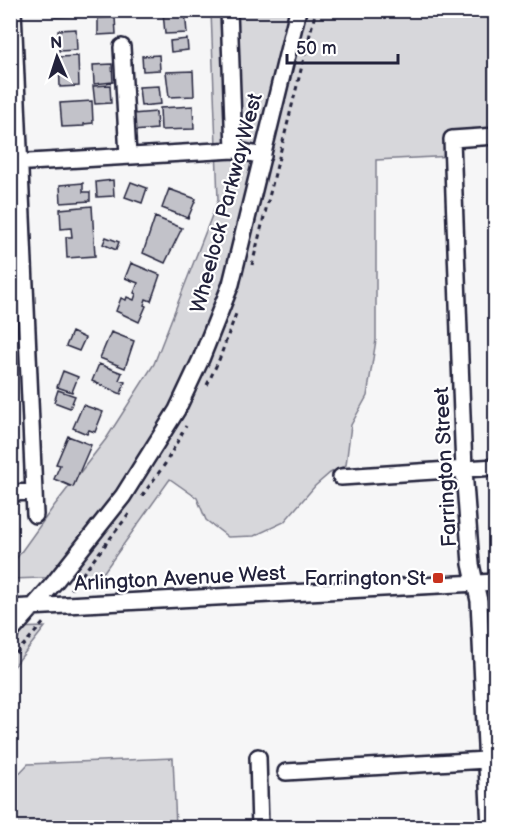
<svg xmlns="http://www.w3.org/2000/svg" width="506" height="838" font-family="'Balsamiq Sans',sans-serif">
<style>
.green{fill:#d7d7db;stroke:#7c7c8b;stroke-width:1.5}
.building{fill:#c2c2c9;stroke:#22223b;stroke-width:1.5}
.lines{fill:none;stroke-linecap:round;stroke-linejoin:round}
.minor-casing{stroke:#22223b;stroke-width:20}
.path{stroke:#22223b;stroke-width:3;stroke-dasharray:4.5 4.5;stroke-linecap:butt}
.minor{stroke:#fff;stroke-width:15}
.poi-dot{fill:#c8321e;stroke:#fff;stroke-width:2}
.labels{text-anchor:middle;stroke-width:4.5;stroke-linejoin:round;paint-order:stroke}
.street-label{font-size:21px;fill:#22223b;stroke:#fff}
.poi-label{font-size:21px;fill:#22223b;stroke:#fff;text-anchor:end}
</style>
<rect width="100%" height="100%" fill="#f6f6f7"/>
<filter id="ink" filterUnits="userSpaceOnUse"><feTurbulence type="fractalNoise" baseFrequency=".0167" numOctaves="2"/><feDisplacementMap in="SourceGraphic" scale="12" xChannelSelector="R" yChannelSelector="G"/><feConvolveMatrix kernelMatrix="1 2 1 2 8 2 1 2 1" color-interpolation-filters="sRGB"/></filter>
<g filter="url(#ink)">
<path class="green" d="M211 11H495V136L452 139 453 156 376 160V340L367 396 351 425 346 465 330 473 315 486 284 522 254 536 228 537 206 520 197 498 170 479 101 576 11 579V566L54 506 106 439 154 364 218 200Z
M45 627 11 670V628Z
M173 758 176 827H11V782L28 764Z"/>
<path class="building" d="M55 10H75L76 16 55 17Z
M185 11 187 33 165 34 163 12Z
M115 17 116 34 98 35V18Z
M76 29 77 50 59 51 58 30Z
M187 39 188 50 171 52 170 41Z
M159 55 160 70 143 71 142 56Z
M78 56 79 86 60 87 59 57Z
M112 64 113 82 94 84 93 65Z
M193 71 194 96 169 97 166 72Z
M110 85 111 103 95 104 93 86Z
M159 86 161 104 141 106 139 87Z
M92 101 93 123 84 124V126L62 127 60 103Z
M193 106 194 129 161 130 160 108Z
M156 112 157 129 133 131 132 114Z
M113 180 114 196 97 197 96 182Z
M131 182 147 188 142 203 125 197Z
M83 183V192H90V201L61 203 60 185Z
M169 189 196 199 188 218 162 208Z
M92 206 95 256 67 258 66 237H72L71 228 61 229 60 209Z
M155 217 182 228 165 263 143 253Z
M106 237 119 242 116 250 103 244Z
M131 263 160 275 151 301 146 299 144 305 146 306 139 322 116 311 121 298 126 300 127 297 134 300 136 294 134 293 138 283 125 278Z
M72 332 85 338 79 351 66 346Z
M111 332 134 341 125 368 100 358Z
M99 364 122 373 119 380 125 382 121 394 92 381Z
M63 371 78 377 72 392 57 387Z
M58 390 75 396 70 408 54 402Z
M83 405 103 412 95 432 89 430 87 434 73 428Z
M68 436 91 445 73 487 54 479 60 465 56 464Z"/>
<g class="lines">
<g class="minor-casing">
<path id="minor" d="M13 10 35 515
M229 10 234 150
M122 47 128 156
M12 163 234 150 263 156
M341 477 496 467
M10 493 34 492
M10 608 496 582
M10 633 54 583 123 496 177 410 201 359 231 284 298 10
M258 757 260 828
M286 772 486 760
M490 828 479 601 471 564 464 470 452 139 496 136"/>
</g>
<path class="path" d="M252 265 316 10
M207 385 219 360 237 311
M142 496 165 464 186 426
M71 589 129 514
M10 660 46 620"/>
<use href="#minor" class="minor"/>
</g>
</g>
<rect class="poi-dot" x="432" y="572" width="12" height="12" rx="3"/>
<g class="labels">
<g class="street-label">
<text transform="translate(226 203) rotate(-75)" y="7">Wheelock Parkway West</text>
<text transform="translate(445 467) rotate(-93)" y="7">Farrington Street</text>
<text transform="translate(180 578) rotate(-3)" y="7">Arlington Avenue West</text>
</g>
<g class="poi-label">
<text x="426" y="585">Farrington St</text>
</g>
</g>
<rect width="506" height="838" fill="none" stroke="#fff" stroke-width="36"/>
<rect x="18" y="18" width="470" height="802" fill="none" stroke="#22223b" stroke-width="2" filter="url(#ink)"/>
<g transform="translate(57 57) rotate(357)" stroke="#ffffff" stroke-width="4.5" paint-order="stroke">
<path d="M0-4.5L10 22L0 15L-10 22Z" fill="#22223b"/>
<text y="-9" font-size="16" font-weight="bold" text-anchor="middle" fill="#22223b">N</text>
</g>
<path d="M287 54v9h111v-9" fill="none" stroke="#22223b" stroke-width="3"/>
<text x="296" y="54" font-size="18" fill="#22223b" stroke="#ffffff" stroke-width="4.5" paint-order="stroke">50 m</text>
</svg>
